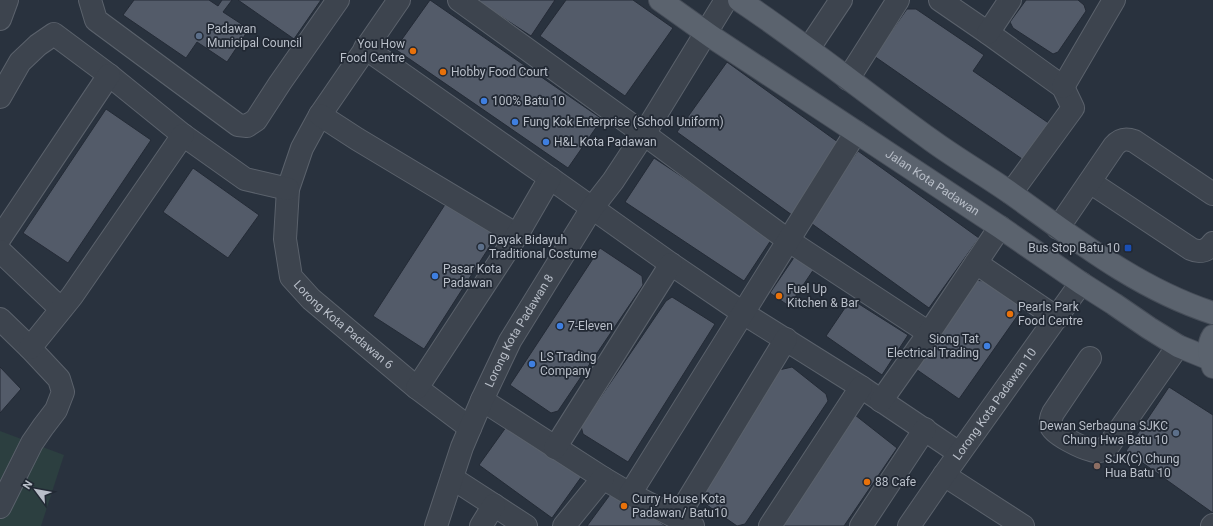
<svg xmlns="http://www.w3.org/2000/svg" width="1213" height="526" font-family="Roboto,sans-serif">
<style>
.green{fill:#2c3f40}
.building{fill:#535b69;stroke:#242b36}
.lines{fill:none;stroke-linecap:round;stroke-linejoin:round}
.minor-casing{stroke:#5b626c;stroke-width:24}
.major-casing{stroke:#464d58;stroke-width:24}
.minor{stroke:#3d444e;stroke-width:22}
.major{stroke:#5b636e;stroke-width:22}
.service-dot{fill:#5c6f8a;stroke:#222934;stroke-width:1.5}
.food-dot{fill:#e8710a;stroke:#222934;stroke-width:1.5}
.shop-dot{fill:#3f7fe0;stroke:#222934;stroke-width:1.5}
.transit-dot{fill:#1a4fb4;stroke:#222934;stroke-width:1.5}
.education-dot{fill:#8d6e63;stroke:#222934;stroke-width:1.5}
.labels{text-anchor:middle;stroke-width:3.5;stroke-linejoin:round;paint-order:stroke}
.poi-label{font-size:12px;fill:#b9bfc9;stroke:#222934;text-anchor:start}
.street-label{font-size:12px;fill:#b9bfc9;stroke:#222934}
</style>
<rect width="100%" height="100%" fill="#29323e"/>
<path class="green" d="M0 431 64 455 41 526H0Z"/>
<path class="building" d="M134 0H209L218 6 222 0H232L223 12 249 29 227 62 197 42 186 58 123 15Z
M238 0H321L294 39Z
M430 0 602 119 568 168 395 49Z
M476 0H555L531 36Z
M566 0H633L673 28 625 96 540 36Z
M1026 0H1078L1084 5 1086 11 1058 52 1053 54 1013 28 1010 22Z
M907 9H916L984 55 973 71 1050 124 1025 161 874 56Z
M727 62 842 145 792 215 677 132Z
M106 109 151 140 68 263 23 233Z
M858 151 979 238 929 308 808 221Z
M654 158 773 237 744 281 625 202Z
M193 168 259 215 228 258 163 212Z
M446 203 497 235 424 349 373 316Z
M600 248 642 276 643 285 558 411 551 413 510 385Z
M797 253 816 266 789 306 770 293Z
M974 280 984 281 1023 308 959 399 913 367Z
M672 297 715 324 628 462 583 434 581 426 666 301Z
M851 299 908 335 882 375 826 336Z
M0 367 21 389 0 413Z
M792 367 826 394 828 401 745 524 737 526 704 503 700 499 779 370Z
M1169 387 1213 415V513L1126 451Z
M855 415 897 448 844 526H779Z
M509 423 582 476 552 518 479 465Z
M612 492 666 526H587Z"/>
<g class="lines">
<g class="minor-casing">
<g id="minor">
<path d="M90 0 96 20 238 125 247 126 256 120 280 83 338 0"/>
<path id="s1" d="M399 0 320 115 302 148 288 189 285 239 291 277 311 299 417 388 470 428"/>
<path d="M459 0 644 134 789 241 929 333"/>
<path d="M940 0 988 33 1063 87 1073 108 1011 193"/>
<path d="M0 19 7 0"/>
<path d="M988 33 1010 0"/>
<path d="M365 48 550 178 671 264 743 313 861 387 959 453"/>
<path d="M809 48 841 0"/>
<path d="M848 79 898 0"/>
<path d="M1063 87 1114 0"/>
<path d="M0 97 20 62 38 45 54 34 109 75 183 135 245 179 288 189"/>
<path d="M320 115 357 139 517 235"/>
<path d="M1090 182 1191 249C1200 253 1207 251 1213 243"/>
<path d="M1058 228 1114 146C1120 139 1126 138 1134 141L1213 194"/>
<path d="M0 238 109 75"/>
<path d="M0 251 61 309"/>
<path d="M976 263 1057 318"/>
<path d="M0 319 30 348 59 379 63 392 56 410 43 427 32 443 0 507"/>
<path d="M30 348 72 296 183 135"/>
<path d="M1090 358 1053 413C1051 417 1050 421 1051 426 1053 434 1082 448 1091 450 1094 451 1097 451 1100 451L1109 445 1178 346"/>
<path d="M417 388 517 235 550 178"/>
<path d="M482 400 603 478 630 494 693 526"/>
<path d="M881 401 929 333 1000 227"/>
<path d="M555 448 671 264"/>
<path d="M944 475 1023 526"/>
<path d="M452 478 526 526"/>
<path d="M630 494 856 132"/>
<path d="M677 518 786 339"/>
<path id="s2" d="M436 526 462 447 482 400 510 341 592 208 613 181 644 134 726 0"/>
<path d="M481 526 494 505"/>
<path d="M564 526 603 478"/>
<path d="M770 526 861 387"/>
<path d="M861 526 925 429"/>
<path id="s3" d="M909 526 944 475 1081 283"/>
<path d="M1212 526 1213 525"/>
</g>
</g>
<g class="major-casing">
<g id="major">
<path id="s4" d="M660 0 712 37 1000 227 1081 283 1114 304 1149 328 1178 346 1210 359"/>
<path d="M739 0C805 44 867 94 931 140 957 159 985 175 1012 194 1075 239 1138 289 1213 313"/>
<path d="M1213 336C1207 345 1209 356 1213 367"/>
</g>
</g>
<use href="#minor" class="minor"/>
<use href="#major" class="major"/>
</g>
<g class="service-dot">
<circle cx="199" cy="36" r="4"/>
<circle cx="481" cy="247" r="4"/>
<circle cx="1176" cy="433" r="4"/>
</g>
<g class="food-dot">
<circle cx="413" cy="51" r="4"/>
<circle cx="443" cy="72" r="4"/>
<circle cx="779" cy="296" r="4"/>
<circle cx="1010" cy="314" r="4"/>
<circle cx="867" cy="482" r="4"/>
<circle cx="624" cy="506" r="4"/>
</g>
<g class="shop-dot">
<circle cx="484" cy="101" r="4"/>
<circle cx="515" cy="122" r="4"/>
<circle cx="546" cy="142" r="4"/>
<circle cx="435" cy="276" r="4"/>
<circle cx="560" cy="326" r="4"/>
<circle cx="987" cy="346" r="4"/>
<circle cx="532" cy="364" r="4"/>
</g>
<rect class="transit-dot" x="1124" y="244" width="8" height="8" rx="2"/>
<circle class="education-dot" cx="1097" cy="466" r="4"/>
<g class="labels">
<g class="poi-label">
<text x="207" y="33">Padawan<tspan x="207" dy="14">Municipal Council</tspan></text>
<text x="405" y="48" text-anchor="end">You How<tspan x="405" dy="14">Food Centre</tspan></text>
<text x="451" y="76">Hobby Food Court</text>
<text x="492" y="105">100% Batu 10</text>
<text x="523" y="126">Fung Kok Enterprise (School Uniform)</text>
<text x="554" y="146">H&amp;L Kota Padawan</text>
<text x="489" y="244">Dayak Bidayuh<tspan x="489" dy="14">Traditional Costume</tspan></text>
<text x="1120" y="252" text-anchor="end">Bus Stop Batu 10</text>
<text x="443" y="273">Pasar Kota<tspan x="443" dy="14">Padawan</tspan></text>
<text x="787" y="293">Fuel Up<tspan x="787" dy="14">Kitchen &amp; Bar</tspan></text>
<text x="1018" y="311">Pearls Park<tspan x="1018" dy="14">Food Centre</tspan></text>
<text x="568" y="330">7-Eleven</text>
<text x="979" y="343" text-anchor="end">Siong Tat<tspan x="979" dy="14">Electrical Trading</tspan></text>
<text x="540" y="361">LS Trading<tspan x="540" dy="14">Company</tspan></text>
<text x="1168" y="430" text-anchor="end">Dewan Serbaguna SJKC<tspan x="1168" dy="14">Chung Hwa Batu 10</tspan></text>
<text x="1105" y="463">SJK(C) Chung<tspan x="1105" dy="14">Hua Batu 10</tspan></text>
<text x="875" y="486">88 Cafe</text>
<text x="632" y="503">Curry House Kota<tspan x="632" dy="14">Padawan/ Batu10</tspan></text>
</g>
<g class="street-label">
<text dy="4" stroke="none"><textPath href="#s4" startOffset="328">Jalan Kota Padawan</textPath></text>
<text dy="4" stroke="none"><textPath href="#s1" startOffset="380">Lorong Kota Padawan 6</textPath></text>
<text dy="4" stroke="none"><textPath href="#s2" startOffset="213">Lorong Kota Padawan 8</textPath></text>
<text dy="4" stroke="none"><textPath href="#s3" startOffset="149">Lorong Kota Padawan 10</textPath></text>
</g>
</g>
<g transform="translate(36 490) rotate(302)" stroke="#222934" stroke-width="3" paint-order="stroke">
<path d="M0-3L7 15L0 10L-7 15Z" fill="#b9bfc9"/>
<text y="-6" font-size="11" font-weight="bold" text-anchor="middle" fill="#b9bfc9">N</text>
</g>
</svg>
